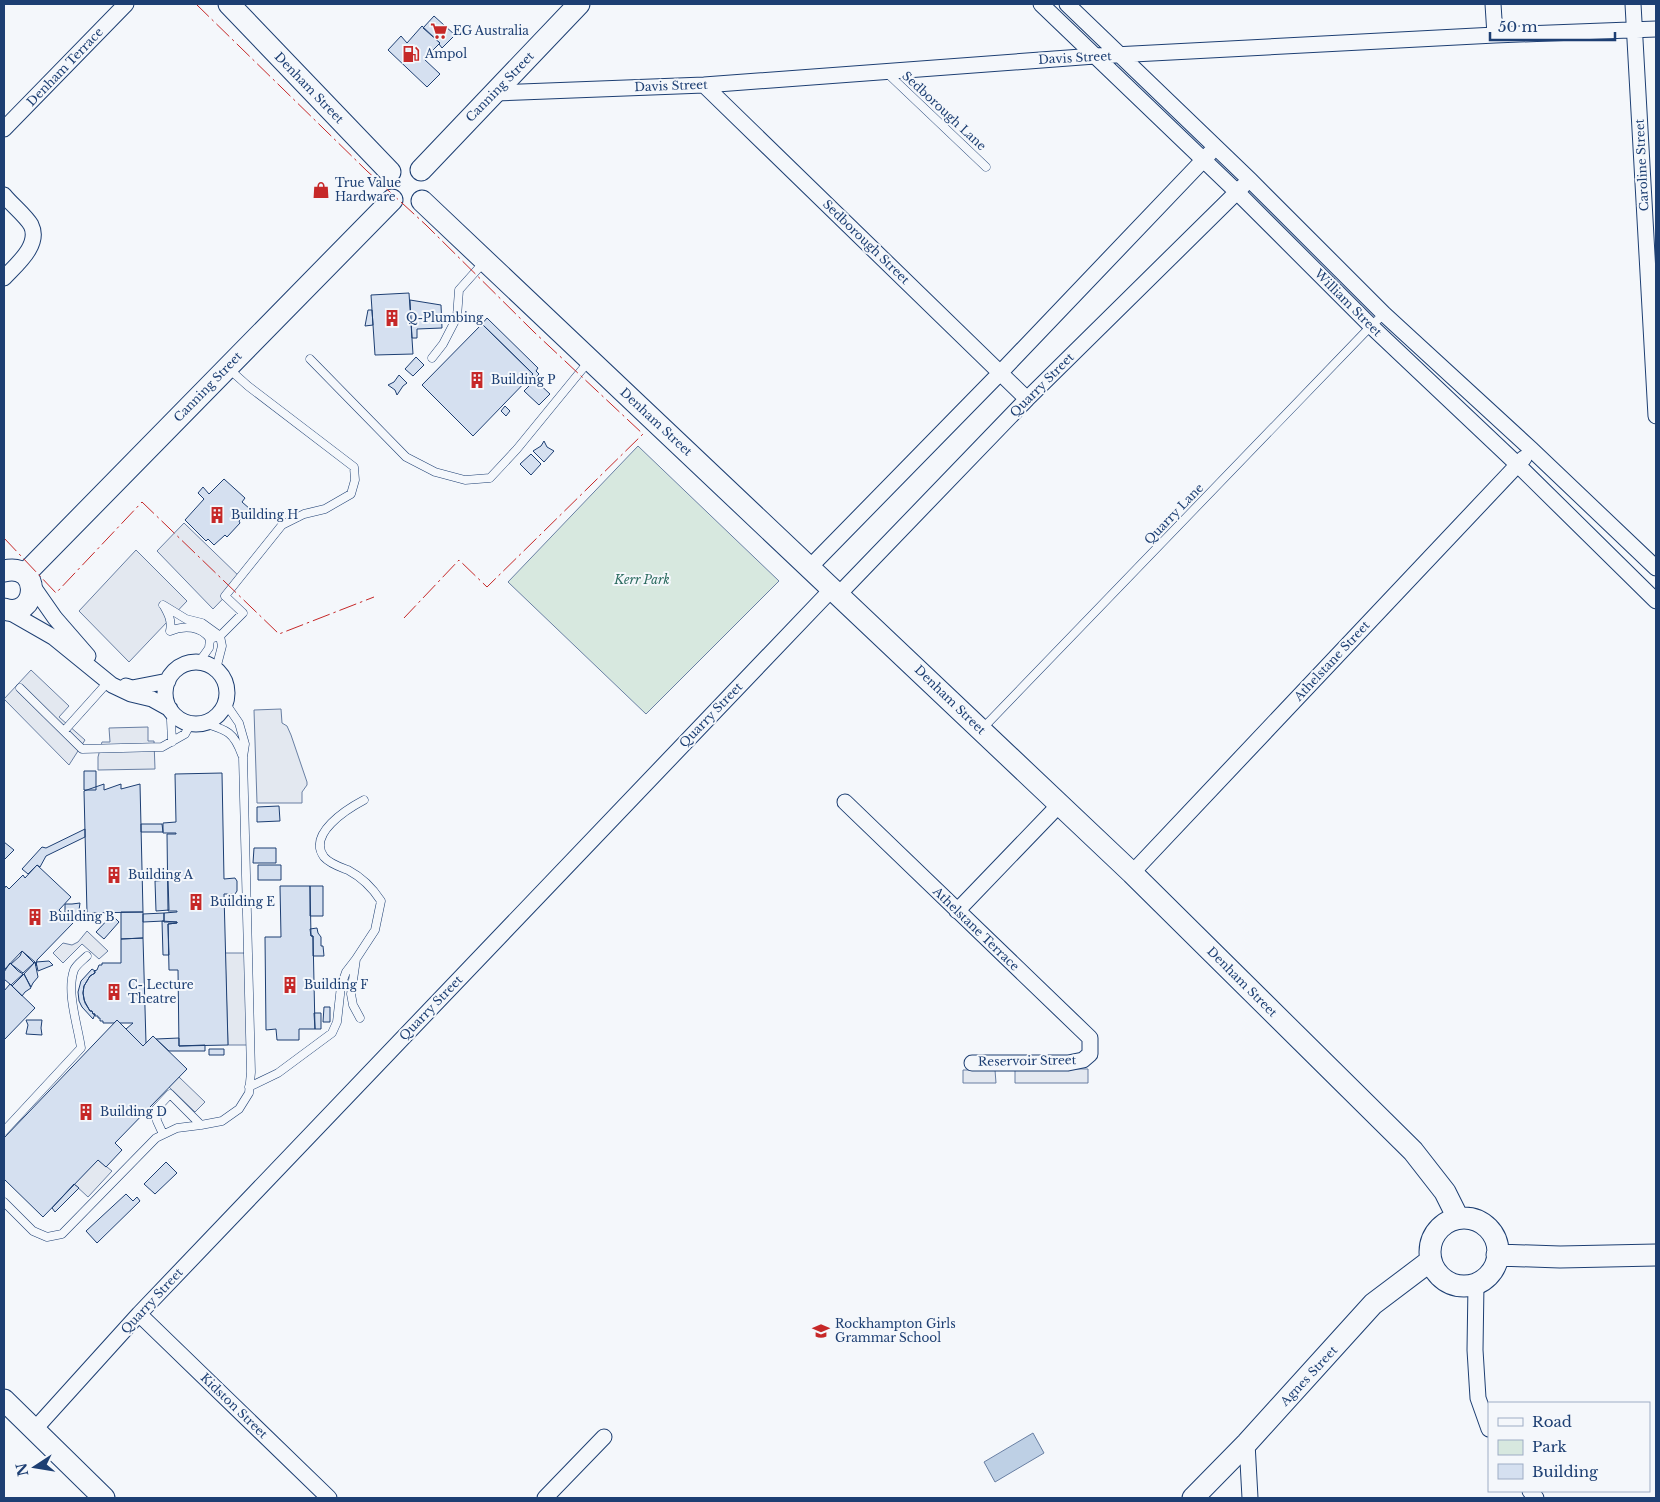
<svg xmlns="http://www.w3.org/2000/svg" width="1660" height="1502" font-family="'Libre Baskerville',serif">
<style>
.green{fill:#d7e8df;stroke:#687fa3}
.parking{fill:#e3e8f0;stroke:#687fa3}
.water{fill:#bed0e5;stroke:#687fa3}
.building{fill:#d5e0f0;stroke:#1d3f73}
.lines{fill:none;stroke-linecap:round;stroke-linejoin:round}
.lane-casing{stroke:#1d3f73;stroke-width:9}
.street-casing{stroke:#1d3f73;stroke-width:17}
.secondary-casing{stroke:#1d3f73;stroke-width:23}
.lane{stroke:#f4f7fb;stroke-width:8}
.street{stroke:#f4f7fb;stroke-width:15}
.secondary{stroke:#f4f7fb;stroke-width:21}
.power{stroke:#c62828;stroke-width:1;stroke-dasharray:18 4 2.5 4;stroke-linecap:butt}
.labels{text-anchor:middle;stroke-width:4;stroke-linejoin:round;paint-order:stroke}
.poi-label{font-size:12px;fill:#1d3f73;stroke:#f4f7fb;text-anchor:start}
.street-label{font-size:12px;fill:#1d3f73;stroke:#f4f7fb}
.park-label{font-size:12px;font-style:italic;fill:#2c6c60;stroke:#f4f7fb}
</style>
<rect width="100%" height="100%" fill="#f4f7fb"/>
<path class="green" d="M638 446 779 581 646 714 508 582Z"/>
<path class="parking" d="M184 523 242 579 213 609 157 551Z
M136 550 187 601 129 662 79 611Z
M31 670 69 706 59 717 85 740 69 765 4 699Z
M281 709 282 723 287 726 291 735 307 782V785L302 792V803H257L254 710Z
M148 727V741H154L155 769 98 770V757L102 742H110L109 728Z
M87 931 108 951 99 959 82 944 63 963 53 953 63 943 72 945 78 942Z
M225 953H248L250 1045H228Z
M1015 1068 1088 1069V1083H1015Z
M963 1070H995L996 1083H963Z
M179 1077 205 1102 195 1112 169 1087Z
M98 1160 112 1171 88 1197 74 1184Z"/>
<path class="water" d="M1033 1433 1044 1453 995 1482 984 1462Z"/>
<path class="building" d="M434 16 455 35 442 48 439 44 440 43 423 28Z
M422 26 440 43 424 59 440 74 427 87 388 50 401 36 407 43Z
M409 293 413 354 375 355 371 295Z
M410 300 441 305 442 328 417 329V338H412Z
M368 310H372L373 325 365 326Z
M487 318 538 368 536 371 539 374 535 378 532 375 533 374 482 324Z
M482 324 533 374 473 436 422 385Z
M416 357 424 365 413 376 405 369Z
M399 375 407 383 403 386 397 395 395 390 388 385 394 382Z
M535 380 550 394 539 405 524 391Z
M505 406 510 411 506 416 501 411Z
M544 441 547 447 554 451 544 462 533 451 541 446Z
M531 454 541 464 531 475 520 464Z
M224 479 245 498 242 502 250 509 239 521 240 523 227 537 225 535 214 545 208 539 206 541 185 520 204 499 198 493 203 487 209 494Z
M84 771H96V790H84Z
M222 773 224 879 235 878 237 881V891L235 894H224L228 1045 179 1046 178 970H169L168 924 177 923V922H164V913L177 912V911H168L167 834H176V833H163V823L176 822 175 774Z
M104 784V790L121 784V789L140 784 143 912 87 913 84 791Z
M279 806 280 821 257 822V807Z
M141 824H162L163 832H141Z
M85 829V837L46 856 40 867 37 865 28 874 22 869 42 847 46 848Z
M4 842 14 850 4 860Z
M254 848H276V863H253Z
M37 865 71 897 59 910 73 923 37 960 36 966 35 962 22 951 4 970V889L6 886 9 889 23 875 25 878Z
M258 865H281V880H258Z
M168 880 169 910 156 911 155 881Z
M280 886H310L311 936H313L315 1029H299V1040H277L276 1029 266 1030 265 937H281Z
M310 886H323V916H310Z
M80 903 79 910 81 918 68 919 65 916V904H72Z
M121 912H143V938L121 939Z
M164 913V921L143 922V914Z
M112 915 119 922 104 939 96 932Z
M162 921 177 922V923L168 924 169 955H163Z
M317 928 318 933 321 937V946H323L324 956H313V936H311L310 929Z
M143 938 146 1043 143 1046 126 1029 133 1023H120L117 1020 114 1023H103V1021H100V1018H98V1016H95V1014H93L92 1011H90L84 1000 83 993 84 986 90 976 95 973 94 971 97 970 99 965H102V963H121V939Z
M22 951 34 963 23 973 11 964 20 956Z
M49 961 53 965 38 971 36 962Z
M35 962 38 977 33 983 31 987 24 974Z
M10 963 18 971 23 974 11 985 4 979V972Z
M92 969 95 971V973L90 976 84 986 83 993 85 1003 90 1011H92L93 1014H95L93 1019 82 1007 79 1001 78 992 81 981Z
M24 974 31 988 25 992 22 996 12 986Z
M10 984 35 1008 4 1040V991Z
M324 1007H330V1022H323Z
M314 1013H321V1029H315Z
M26 1020H42L41 1028 42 1035 26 1034 28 1025Z
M117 1020 143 1046 153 1036 187 1069 115 1143 122 1150 106 1167 98 1160 43 1217 4 1179V1138Z
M179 1038V1046L205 1045V1051H169L156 1039Z
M209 1049H224V1055H209Z
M166 1162 177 1173 155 1194 144 1184Z
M74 1184 79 1188 55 1212 52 1208Z
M126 1194 133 1201 137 1197 140 1201 97 1243 86 1231Z"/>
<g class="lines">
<g class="lane-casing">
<path id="lane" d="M886 72 986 167
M432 358 443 344 457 317 459 290 484 262
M310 359 406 457 435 472 465 480 490 478 517 449 589 361
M163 605 186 619 202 623 220 636 222 646 216 669
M164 606C169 615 172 621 170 631 184 625 201 626 210 639L209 648 199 662
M210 639 220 636 243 613 225 596 282 525 304 514 325 509 351 494 355 480 354 467 248 386 229 369
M20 688 82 749 162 747 185 734 191 723
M204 723C227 730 234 732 242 755
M983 728 1371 326 1384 314
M64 731 108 682
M172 742 171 720 173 713
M360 1018 353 1005 351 994 356 959 375 930 381 901C372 887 363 878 348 870 340 867 330 864 324 857 307 834 347 809 364 800
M249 1087 278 1073 332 1033 337 1022 341 986 346 972 356 959
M4 1131 81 1048C78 1026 66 992 74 970 76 965 83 960 87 956
M163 1134 157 1121 156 1109 170 1094 201 1125
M4 1202 33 1231 47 1237 62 1234 156 1138 177 1128 201 1125 222 1121 239 1109 249 1093 251 1072 243 757 245 744 239 723 226 704"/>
</g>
<g class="street-casing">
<path id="street" d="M1041 4 1237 192 1371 326 1518 465 1656 601
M1067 4 1250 180 1384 314 1531 449 1656 568
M1493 4 1495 35
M1633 4 1656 416
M704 85 1027 399
M495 93 704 85 1095 56 1495 35 1656 29
M4 129 126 4
M4 195C11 204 26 216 31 225 41 245 16 265 4 278
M810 567 1000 373 1210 153
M32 585 55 618 88 656
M839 594 1027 399 1243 186
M4 609 53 637 112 685 131 694 152 699 170 709
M165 693a31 31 0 1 1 62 0a31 31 0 1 1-62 0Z
M126 686 132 688 168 681
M845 802 1090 1038V1054L1083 1060 1068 1063H972
M1132 873 1524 458
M957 911 1059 805
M1476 1284 1475 1350 1478 1398 1489 1429
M139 1314 329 1498
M34 1430 139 1314 832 589
M1247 1443 1250 1498
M1530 1491 1536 1498
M545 1498 604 1437"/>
</g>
<g class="secondary-casing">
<path id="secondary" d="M229 4 390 172
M421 170 579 4
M422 201 1132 873 1413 1151 1445 1192 1458 1218
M4 571C43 562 38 620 4 609
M25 574 392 200
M1430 1252a34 34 0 1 1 68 0a34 34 0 1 1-68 0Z
M1497 1255 1560 1257 1656 1255
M4 1400 104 1498
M1193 1498 1247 1443 1373 1304 1430 1261"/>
</g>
<use href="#lane" class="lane"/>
<use href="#street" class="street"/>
<use href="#secondary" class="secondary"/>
<path class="power" d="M196 4 367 171 426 225 534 332 643 434 487 587 459 560 404 618
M4 538 56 593 142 502 279 634 374 597"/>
</g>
<defs>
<g id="supermarket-bare" transform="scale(1.35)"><path d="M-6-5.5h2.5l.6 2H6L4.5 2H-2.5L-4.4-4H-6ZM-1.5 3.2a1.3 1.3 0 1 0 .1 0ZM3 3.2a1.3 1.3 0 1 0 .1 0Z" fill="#c62828" stroke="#f4f7fb" stroke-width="2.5" paint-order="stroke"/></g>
<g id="fuel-bare" transform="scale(1.35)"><path d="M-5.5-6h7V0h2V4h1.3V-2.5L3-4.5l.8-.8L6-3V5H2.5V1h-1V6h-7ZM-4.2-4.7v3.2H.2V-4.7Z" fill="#c62828" stroke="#f4f7fb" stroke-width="2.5" paint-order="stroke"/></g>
<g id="shop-bare" transform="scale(1.35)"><path d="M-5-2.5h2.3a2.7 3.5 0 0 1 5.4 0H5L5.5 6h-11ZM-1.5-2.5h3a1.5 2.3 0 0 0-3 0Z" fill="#c62828" stroke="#f4f7fb" stroke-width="2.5" paint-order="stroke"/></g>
<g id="building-bare" transform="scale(1.35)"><path d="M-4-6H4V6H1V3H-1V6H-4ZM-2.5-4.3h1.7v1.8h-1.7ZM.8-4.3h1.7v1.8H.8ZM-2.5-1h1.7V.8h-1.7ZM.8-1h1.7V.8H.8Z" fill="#c62828" stroke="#f4f7fb" stroke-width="2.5" paint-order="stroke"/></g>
<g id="school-bare" transform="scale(1.35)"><path d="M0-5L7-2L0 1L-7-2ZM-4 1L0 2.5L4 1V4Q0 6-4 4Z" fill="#c62828" stroke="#f4f7fb" stroke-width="2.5" paint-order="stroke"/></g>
</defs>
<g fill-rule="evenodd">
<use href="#supermarket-bare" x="439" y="31"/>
<use href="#fuel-bare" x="411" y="54"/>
<use href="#shop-bare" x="321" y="190"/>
<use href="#building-bare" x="392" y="318"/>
<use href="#building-bare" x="477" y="380"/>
<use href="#building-bare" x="217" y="515"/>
<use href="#building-bare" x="114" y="875"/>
<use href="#building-bare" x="196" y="902"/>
<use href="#building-bare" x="35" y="917"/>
<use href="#building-bare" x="290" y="985"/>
<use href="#building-bare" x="114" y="992"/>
<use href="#building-bare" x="86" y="1112"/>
<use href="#school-bare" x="821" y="1331"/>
</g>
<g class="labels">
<g class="poi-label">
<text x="453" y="35">EG Australia</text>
<text x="425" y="58">Ampol</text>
<text x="335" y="187">True Value<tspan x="335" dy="14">Hardware</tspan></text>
<text x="406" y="322">Q-Plumbing</text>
<text x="491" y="384">Building P</text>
<text x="231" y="519">Building H</text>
<text x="128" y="879">Building A</text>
<text x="210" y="906">Building E</text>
<text x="49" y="921">Building B</text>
<text x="128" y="989">C- Lecture<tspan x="128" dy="14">Theatre</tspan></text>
<text x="304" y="989">Building F</text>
<text x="100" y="1116">Building D</text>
<text x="835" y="1328">Rockhampton Girls<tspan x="835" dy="14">Grammar School</tspan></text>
</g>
<g class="street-label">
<text transform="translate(1075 58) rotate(-3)" y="4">Davis Street</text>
<text transform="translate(65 67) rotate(-46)" y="4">Denham Terrace</text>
<text transform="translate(671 86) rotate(-2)" y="4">Davis Street</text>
<text transform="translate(500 87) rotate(-46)" y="4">Canning Street</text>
<text transform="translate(309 88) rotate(46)" y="4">Denham Street</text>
<text transform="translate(944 111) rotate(43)" y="4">Sedborough Lane</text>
<text transform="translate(1642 165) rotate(-93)" y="4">Caroline Street</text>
<text transform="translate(866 242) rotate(44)" y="4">Sedborough Street</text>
<text transform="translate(1348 303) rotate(45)" y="4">William Street</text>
<text transform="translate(1042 385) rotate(-45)" y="4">Quarry Street</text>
<text transform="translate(208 387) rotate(-46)" y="4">Canning Street</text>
<text transform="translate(656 422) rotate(43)" y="4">Denham Street</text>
<text transform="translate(1174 514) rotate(-46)" y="4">Quarry Lane</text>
<text transform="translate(1332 661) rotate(-47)" y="4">Athelstane Street</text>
<text transform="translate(950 700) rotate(44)" y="4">Denham Street</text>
<text transform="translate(711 715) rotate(-46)" y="4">Quarry Street</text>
<text transform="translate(976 929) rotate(44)" y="4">Athelstane Terrace</text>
<text transform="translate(1242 982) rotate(45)" y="4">Denham Street</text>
<text transform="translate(431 1008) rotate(-46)" y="4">Quarry Street</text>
<text transform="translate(1027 1061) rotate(-1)" y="4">Reservoir Street</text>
<text transform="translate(152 1301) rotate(-47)" y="4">Quarry Street</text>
<text transform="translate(1309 1376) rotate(-47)" y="4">Agnes Street</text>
<text transform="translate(234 1406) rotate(44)" y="4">Kidston Street</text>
</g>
<g class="park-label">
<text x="642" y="584">Kerr Park</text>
</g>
</g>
<rect width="1660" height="1502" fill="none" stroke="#1d3f73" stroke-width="10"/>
<rect x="1488" y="1402" width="162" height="90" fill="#f4f7fb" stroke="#9eadc5"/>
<rect x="1498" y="1418" width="25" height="8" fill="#f4f7fb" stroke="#9eadc5"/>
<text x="1532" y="1427" font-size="15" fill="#1d3f73">Road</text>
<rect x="1498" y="1440" width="25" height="15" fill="#d7e8df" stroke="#9eadc5"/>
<text x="1532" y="1452" font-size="15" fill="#1d3f73">Park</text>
<rect x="1498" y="1464" width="25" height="15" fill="#d5e0f0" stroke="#9eadc5"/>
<text x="1532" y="1477" font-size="15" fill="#1d3f73">Building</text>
<g transform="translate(35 1467) rotate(258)" stroke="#f4f7fb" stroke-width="4" paint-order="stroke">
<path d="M0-4L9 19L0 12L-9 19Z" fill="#1d3f73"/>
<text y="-8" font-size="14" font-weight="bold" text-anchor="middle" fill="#1d3f73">N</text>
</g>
<path d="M1490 32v8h125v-8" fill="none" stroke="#1d3f73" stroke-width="2.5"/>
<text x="1498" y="32" font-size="15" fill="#1d3f73" stroke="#f4f7fb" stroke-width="4" paint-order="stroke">50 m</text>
</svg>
